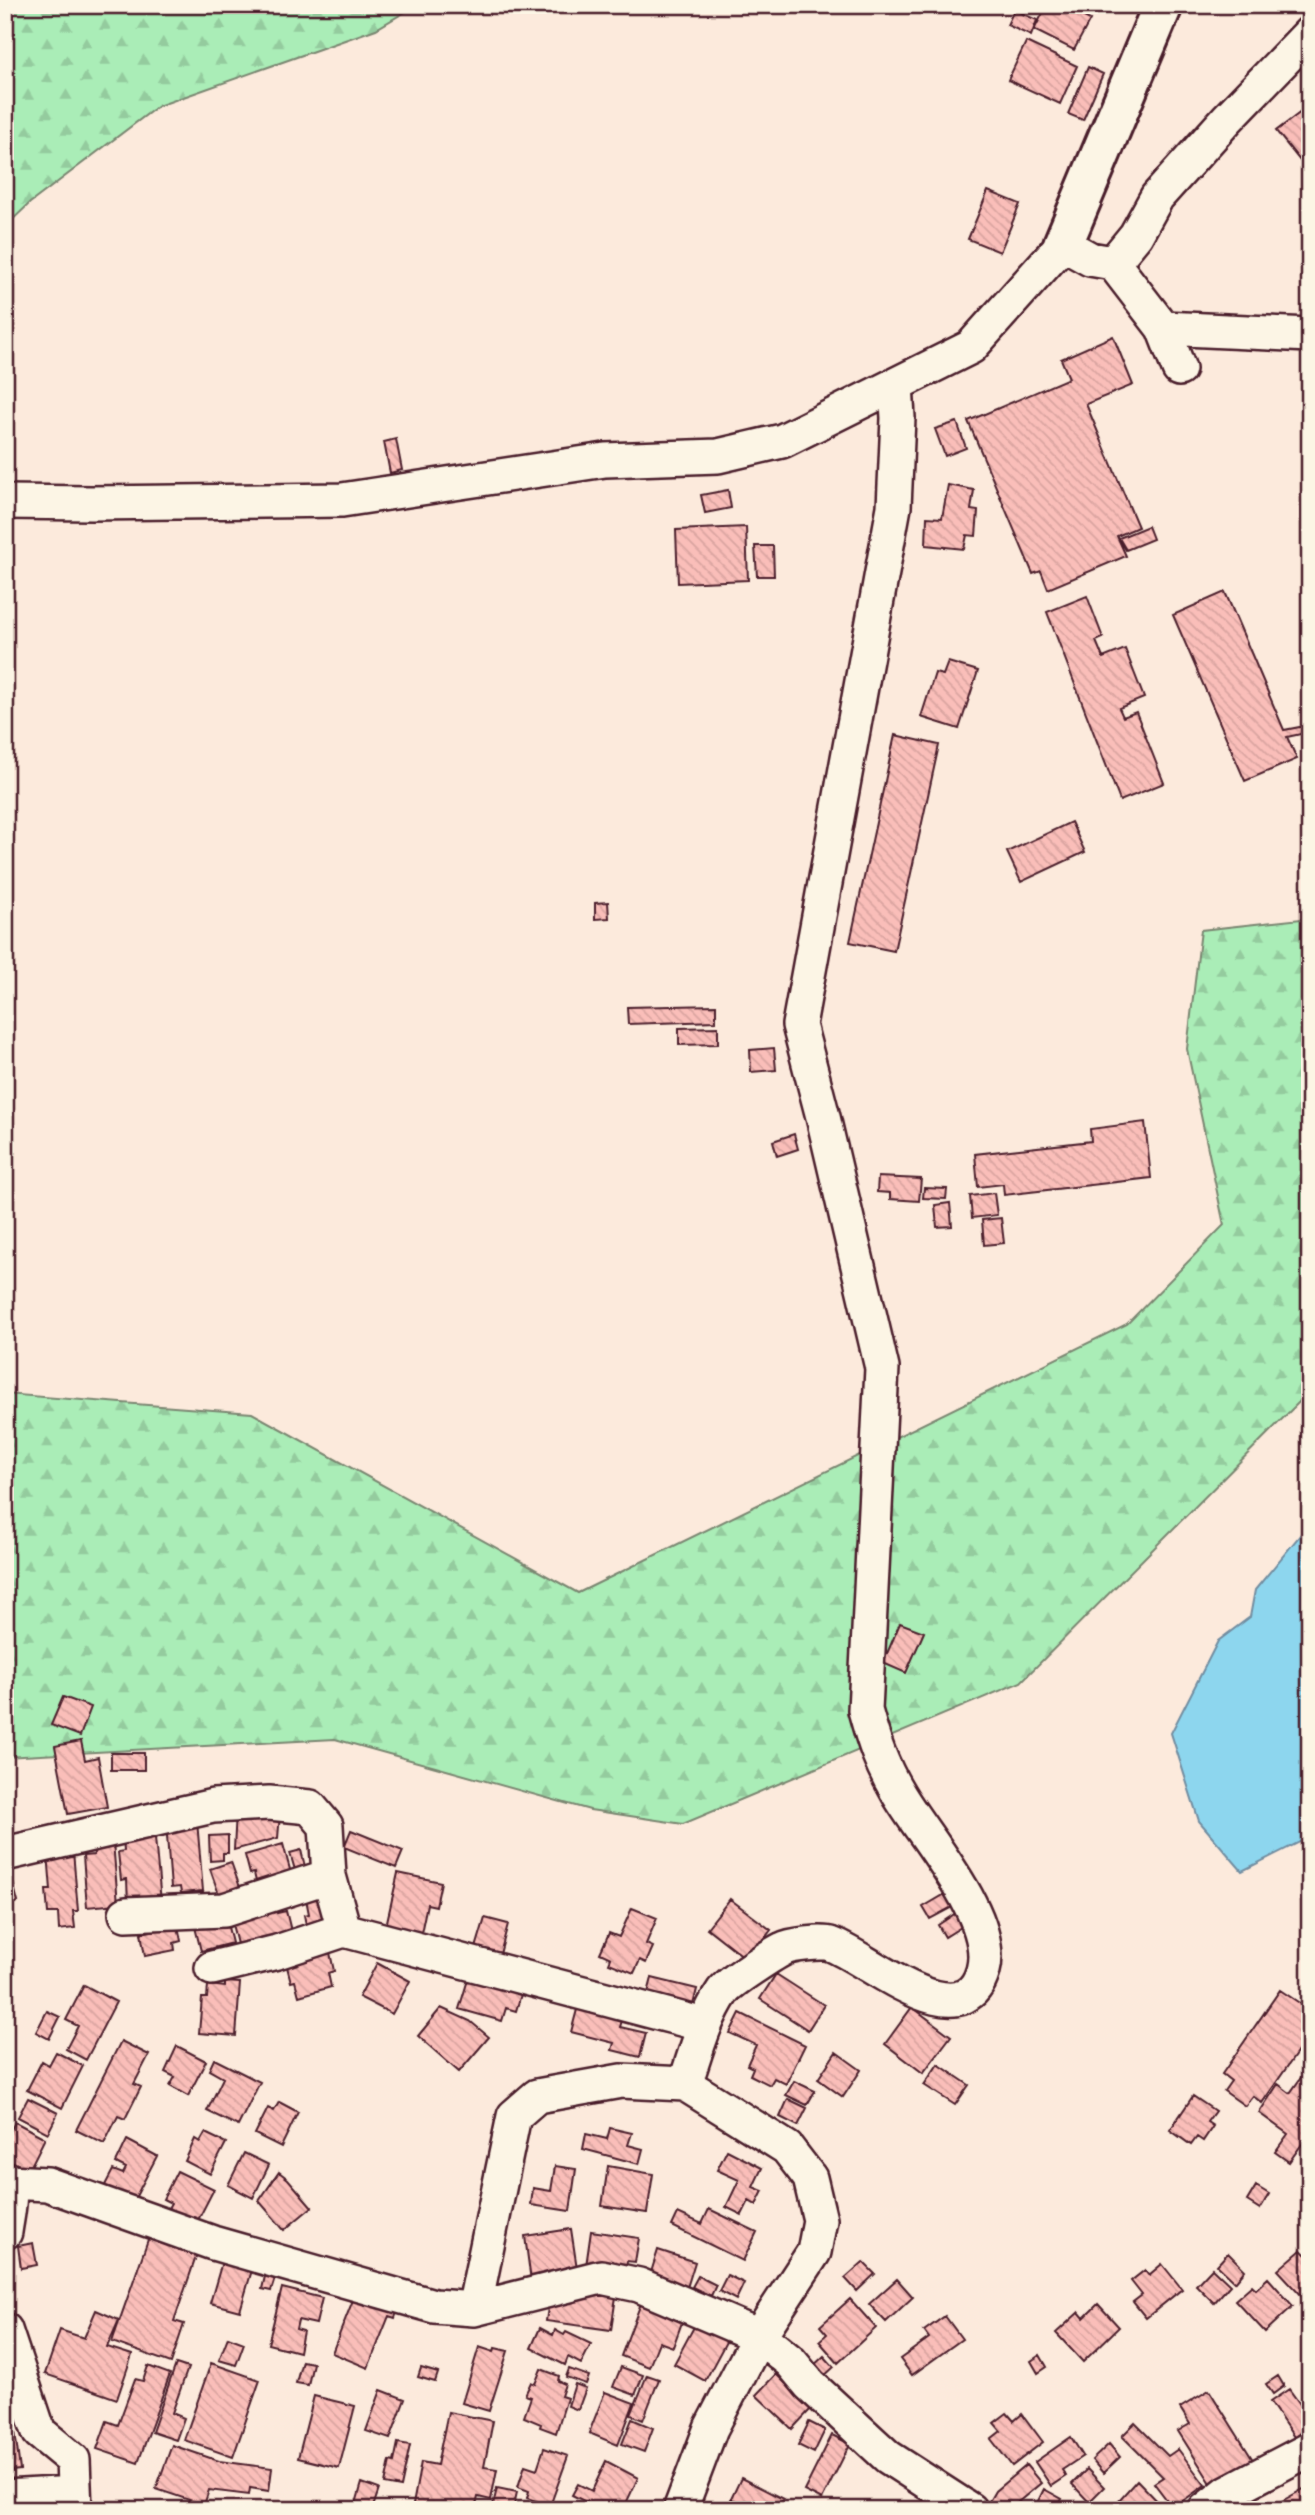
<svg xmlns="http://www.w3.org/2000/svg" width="1315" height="2515" font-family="'Balsamiq Sans',sans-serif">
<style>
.forest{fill:url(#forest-firs);stroke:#7a8671;stroke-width:2}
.water{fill:#8dd6ee;stroke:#728da0;stroke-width:2}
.building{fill:url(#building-back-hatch);stroke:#4a1f2b;stroke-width:2}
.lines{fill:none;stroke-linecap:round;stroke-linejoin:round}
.street-casing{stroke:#4a1f2b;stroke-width:38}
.secondary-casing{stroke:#4a1f2b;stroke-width:44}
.street{stroke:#fcf5e5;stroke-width:33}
.secondary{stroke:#fcf5e5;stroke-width:38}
</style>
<defs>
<pattern id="forest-firs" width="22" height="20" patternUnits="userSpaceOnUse" patternTransform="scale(1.75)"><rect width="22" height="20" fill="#aaedb7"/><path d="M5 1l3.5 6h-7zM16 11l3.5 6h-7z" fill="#94cb9e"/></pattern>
<pattern id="building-back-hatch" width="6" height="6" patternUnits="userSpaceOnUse" patternTransform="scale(1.75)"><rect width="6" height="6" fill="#fabeb9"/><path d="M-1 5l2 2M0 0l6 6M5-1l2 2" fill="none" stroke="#d8a39f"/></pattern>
</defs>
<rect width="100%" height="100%" fill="#fceadc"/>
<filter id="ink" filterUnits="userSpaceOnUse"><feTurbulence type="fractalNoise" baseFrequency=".0143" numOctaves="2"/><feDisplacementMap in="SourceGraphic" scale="14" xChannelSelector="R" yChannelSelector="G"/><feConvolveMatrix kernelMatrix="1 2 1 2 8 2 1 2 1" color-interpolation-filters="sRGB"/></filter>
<g filter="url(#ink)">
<path class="forest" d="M5 5H417L376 29 158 106 30 203 5 227Z
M1310 918V1391L1021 1682 683 1824 590 1810 335 1739 5 1757V1394L252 1413 578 1593 1127 1324 1224 1225 1187 1049 1201 930Z"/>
<path class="water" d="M1310 1523V1837L1242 1871 1199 1821 1171 1733 1218 1641 1250 1617 1255 1590Z"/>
<path class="building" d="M1047 5H1069L1068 9 1090 20 1074 50 1034 30Z
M1014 10 1037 20 1031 36 1007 25Z
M1026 42 1077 66 1060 104 1008 80Z
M1088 67 1103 74 1083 120 1068 114Z
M1310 105V155L1301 162 1276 131Z
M988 191 1020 204 1000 252 968 239Z
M1113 336 1133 385 1086 404 1138 527 1117 536 1126 556 1048 589 1041 571 1033 574 968 421 1069 378 1061 359Z
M957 422 966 448 945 456 935 429Z
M396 439 402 470 390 473 384 442Z
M948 485 974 490 971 510 978 511 976 536 967 535 964 549 926 545 927 517 942 518Z
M728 490 731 508 705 513 701 495Z
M1148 526 1153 539 1126 550 1119 538Z
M746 527 748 580 678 583 676 530Z
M755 546H773L774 576H757Z
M1225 592 1284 730 1310 725V732L1287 737 1297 759 1245 781 1173 615Z
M1087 596 1103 638 1096 641 1103 658 1125 649 1144 698 1119 708 1123 717 1136 712 1164 783 1120 801 1047 612Z
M948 662 978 671 959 729 921 717 935 673 943 675Z
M895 735 939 745 894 951 850 942Z
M1071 822 1085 852 1021 882 1007 852Z
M608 902 609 918 595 919V903Z
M716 1005V1021L628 1024 627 1007Z
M718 1027V1044L679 1045V1028Z
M774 1048 776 1070 751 1072 750 1050Z
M1145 1122 1151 1178 1004 1195 1003 1184 978 1187 975 1154 1091 1141 1090 1129Z
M794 1134 798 1149 777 1156 773 1141Z
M878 1177 921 1179 919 1201 890 1199V1193L877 1192Z
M924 1188 947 1189 946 1199 923 1198Z
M994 1193 997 1215 972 1218 970 1196Z
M950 1203 952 1226 937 1227 935 1205Z
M1001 1218 1004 1243 984 1245 982 1220Z
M900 1623 924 1632 906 1673 883 1663Z
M63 1697 91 1707 80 1736 51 1725Z
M81 1741 85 1760 98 1757 107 1807 68 1814 55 1746Z
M111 1753H144V1770H111Z
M236 1811 280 1814 278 1838 234 1850Z
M197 1821 203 1891 181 1893 180 1887 171 1888 166 1823Z
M154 1827 161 1902 128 1905 127 1879 121 1880 118 1852 124 1851 123 1838Z
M351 1830 403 1851 396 1868 344 1847Z
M228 1835V1853H223V1860L210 1861 209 1836Z
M113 1841 118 1904 87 1907 83 1856 94 1855 93 1843Z
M283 1844 292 1877 257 1886 254 1873 250 1874 245 1855Z
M301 1850 305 1867 295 1870 290 1853Z
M73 1851 78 1911H73L75 1928 59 1930 58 1913H48L46 1890H51L48 1853Z
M5 1859H7L18 1902 5 1906Z
M231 1862 242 1893 221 1900 210 1869Z
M398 1873 441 1882 436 1906 427 1904 421 1933 386 1926Z
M947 1893 954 1906 930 1919 923 1907Z
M325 1895 332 1929 308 1934 304 1915 309 1914 306 1899Z
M730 1899 771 1930 748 1960 707 1928Z
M275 1908 277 1913 286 1911 291 1931 237 1944 231 1920Z
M632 1908 657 1918 646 1944 653 1947 646 1963 640 1960 634 1973 609 1963 611 1958 600 1953 609 1933 619 1937Z
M959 1911 966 1924 945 1937 938 1925Z
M485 1918 508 1924 500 1954 476 1948Z
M226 1919 232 1943 201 1951 195 1927Z
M178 1926 181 1941 174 1943 175 1950 145 1956 141 1933Z
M329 1948 334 1971 328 1973 331 1987 299 1996 295 1981 291 1982 285 1959Z
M377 1963 410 1981 392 2014 359 1997Z
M470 1973 522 1991 516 2011 506 2008 502 2021 459 2009Z
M776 1974 824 2005 808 2030 760 1999Z
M652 1978 697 1989 692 2009 647 1997Z
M225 1982 240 1983 236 2036 199 2033 202 1998H207L208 1985 225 1987Z
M84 1985 116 2002 86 2060 66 2049 78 2026 66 2020Z
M1280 1990 1310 2010V2034L1262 2103 1253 2096 1245 2106 1224 2091 1231 2081 1222 2074Z
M579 2002 624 2014 620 2027 646 2033 640 2057 612 2050 614 2043 571 2032Z
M912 2007 951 2036 923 2073 885 2044Z
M441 2008 470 2021 489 2037 459 2072 418 2036Z
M47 2011 60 2017 49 2039 36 2032Z
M740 2013 805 2045 786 2084 774 2078 770 2085 750 2075 753 2068 747 2065 756 2045 730 2033Z
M121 2041 149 2055 134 2084 141 2087 125 2119 118 2116 104 2144 76 2130Z
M177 2046 206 2061 188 2096 170 2086 175 2077 165 2072Z
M56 2052 83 2066 62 2108 27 2090 42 2061 49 2065Z
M836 2052 861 2070 843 2097 818 2079Z
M214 2059 260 2082 238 2126 207 2111 223 2078 209 2070Z
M938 2064 969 2085 955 2105 924 2085Z
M1310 2065V2133L1289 2162 1275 2152 1288 2134 1259 2113 1278 2084 1290 2093Z
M794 2081 815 2091 807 2105 786 2095Z
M1193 2096 1215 2111 1207 2122 1213 2126 1203 2141 1197 2137 1191 2145 1170 2130Z
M28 2098 58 2113 48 2133 18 2117Z
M788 2099 807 2108 798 2126 780 2117Z
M279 2102 298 2112 281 2147 255 2134 268 2108 274 2111Z
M15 2122 45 2138 29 2170 5 2158V2141Z
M610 2128 632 2133 628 2145 643 2149 639 2164 583 2149 586 2134 607 2139Z
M205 2133 226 2143 210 2174 185 2161 195 2139 200 2142Z
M127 2140 157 2156 132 2204 103 2189 113 2170 123 2174 126 2168 116 2163Z
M727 2150 762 2168 753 2187 763 2191 756 2205 749 2201 742 2215 726 2207 739 2180 717 2170Z
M244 2153 269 2165 253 2198 228 2185Z
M555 2166 576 2169 570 2211 531 2205 533 2188 551 2191Z
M608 2166 653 2174 647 2213 602 2206Z
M177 2171 214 2189 197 2222 168 2208 171 2203 163 2199Z
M279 2172 288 2179 312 2207 284 2230 259 2201Z
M1256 2186 1269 2194 1260 2209 1247 2201Z
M709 2209 757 2232 743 2261 672 2226 678 2213 702 2224Z
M571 2229 578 2275 532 2289 525 2236Z
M151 2231 199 2248 174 2321 184 2324 171 2363 112 2342Z
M591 2231 639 2238 635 2262 627 2261 625 2272 586 2266Z
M33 2243 37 2265 21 2268 18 2246Z
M658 2250 695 2262 685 2294 648 2282Z
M1301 2250 1310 2259V2292L1304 2298 1278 2270Z
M1228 2253 1245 2270 1235 2282 1217 2265Z
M222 2262 252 2270 240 2311 210 2303Z
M863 2262 875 2274 857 2291 845 2278Z
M1162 2264 1182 2289 1146 2318 1133 2302 1142 2295 1131 2281 1145 2270 1149 2275Z
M1212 2268 1230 2285 1214 2303 1196 2285Z
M266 2272 276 2275 271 2291 262 2289Z
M727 2275 744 2283 736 2300 719 2291Z
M698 2276 716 2285 711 2296 692 2287Z
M1268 2278 1293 2306 1265 2332 1235 2300 1252 2285 1256 2289Z
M897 2279 913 2297 886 2322 869 2304Z
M282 2288 322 2298 316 2324 298 2320 296 2329 303 2331 299 2352 268 2344Z
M617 2290 611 2330 546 2321 549 2301Z
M373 2295 400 2303 395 2318 389 2316 368 2368 332 2353 353 2300 370 2306Z
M643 2298 685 2314 673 2347 659 2342 649 2367 621 2356Z
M850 2299 876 2328 838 2363 819 2341 827 2334 820 2326Z
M1098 2304 1119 2327 1083 2362 1056 2333 1079 2312 1084 2318Z
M96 2310 119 2320 107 2347 132 2355 117 2399 45 2374 60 2330 84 2338Z
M945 2316 962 2339 912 2375 900 2359 929 2338 924 2331Z
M696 2323 727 2340 705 2381 674 2364Z
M540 2328 553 2335 555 2330 564 2335 566 2332 591 2344 581 2364 568 2357 565 2365 531 2348Z
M228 2337 244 2343 236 2365 219 2360Z
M479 2347 494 2352 495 2348 508 2351 489 2411 462 2403Z
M1040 2355 1047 2367 1038 2373 1031 2361Z
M824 2356 834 2367 822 2378 812 2367Z
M302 2361 313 2363 308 2385 296 2383Z
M211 2363 260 2380 233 2457 184 2440Z
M176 2364 188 2368 172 2413 184 2418 176 2440 152 2432Z
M148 2366 170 2374 138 2463 97 2449 107 2421 118 2425 135 2379 143 2381Z
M621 2367 643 2375 635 2395 613 2387Z
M421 2368 438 2373 435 2382 418 2377Z
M541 2369 559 2376 558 2381 565 2384 561 2396 567 2398 556 2433 540 2427 541 2424 524 2417 531 2397 525 2395 531 2382 535 2384Z
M569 2369 589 2376 586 2384 566 2377Z
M776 2374 811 2409 792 2429 756 2395Z
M647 2375 659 2379 643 2420 631 2415Z
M1278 2376 1284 2386 1273 2394 1266 2384Z
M575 2384 586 2388 578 2410 568 2406Z
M1289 2389 1310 2418V2426L1294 2437 1270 2402Z
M381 2390 405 2399 390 2439 366 2431Z
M1209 2390 1253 2460 1212 2485 1178 2431 1190 2424 1180 2408Z
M605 2392 634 2403 618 2445 589 2433Z
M314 2396 355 2406 339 2468 298 2458Z
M11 2401 20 2470 11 2471V2479L5 2480V2402Z
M448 2412 493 2421 484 2467 497 2469 491 2500 478 2497 475 2510H412L421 2462 437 2465Z
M1007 2413 1014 2421 1022 2414 1043 2442 1012 2466 991 2439 1001 2431 994 2423Z
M632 2419 653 2428 644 2452 622 2444Z
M809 2422 825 2430 814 2453 798 2445Z
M1135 2423 1168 2456 1178 2449 1205 2485 1173 2508 1154 2483 1163 2477 1122 2436Z
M832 2435 850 2444 822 2500 804 2491Z
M1071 2437 1083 2456 1062 2470 1066 2476 1051 2486 1035 2462Z
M398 2443 410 2445 401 2487 385 2484 390 2461 394 2462Z
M1109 2444 1120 2457 1103 2473 1092 2460Z
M172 2445 219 2461 272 2468 269 2491 250 2488 249 2495 209 2490 204 2505 156 2489Z
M544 2448 568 2456 550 2506 527 2498 529 2491 518 2487 525 2465 537 2469Z
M606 2461 638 2478 623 2510H582L586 2502 572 2495 578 2484 592 2491Z
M1026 2465 1041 2483 1017 2503 1027 2510H984L995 2491Z
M1087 2469 1104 2487 1089 2502 1072 2484Z
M741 2478 783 2499 778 2510H753L731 2499Z
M1137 2480 1166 2510H1110Z
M362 2483 379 2489 372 2510 355 2507Z
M1307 2487 1310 2492V2510H1266Z
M497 2488 517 2492 513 2510H492Z
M1044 2489 1062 2499 1056 2510H1045L1036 2505Z"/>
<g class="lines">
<g class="street-casing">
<path id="street" d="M1113 263 1163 328 1310 335
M1163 328 1179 369
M5 502 91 503 342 500 605 460 718 456 782 441 971 347 1063 244 1090 259 1113 263 1136 235 1157 197 1227 119 1310 33
M5 1854 213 1806 269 1803 310 1807 326 1826 329 1876 344 1930
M126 1914 224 1910 329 1876
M212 1968 277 1952 344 1930 704 2025
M5 2178C14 2191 7 2216 5 2232
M9 2182 47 2184 213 2243 434 2306 474 2309 601 2277 639 2285 759 2336 791 2362 810 2385 888 2457 970 2510
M474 2309 514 2116 537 2096 621 2081 685 2084
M5 2330 39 2432 73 2460 75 2510
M5 2497 74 2493
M680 2510 711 2428 759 2336 814 2252 820 2220 810 2178 787 2148 685 2084C696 2052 704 2019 723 1991 728 1983 773 1954 783 1949 790 1945 823 1941 830 1944 866 1956 962 2043 983 1971 998 1918 923 1837 898 1793 881 1764 874 1743 865 1710L882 1368 823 1117 799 1025 894 507 898 418 896 385
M1205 2510 1228 2492 1310 2449"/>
</g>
<g class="secondary-casing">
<path id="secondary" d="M1063 244 1163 5"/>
</g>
<use href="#street" class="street"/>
<use href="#secondary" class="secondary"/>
</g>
</g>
<rect width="1315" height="2515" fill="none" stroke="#fcf5e5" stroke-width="28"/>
<rect x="14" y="14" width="1287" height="2487" fill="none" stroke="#4a1f2b" stroke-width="2.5" filter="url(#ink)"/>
</svg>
